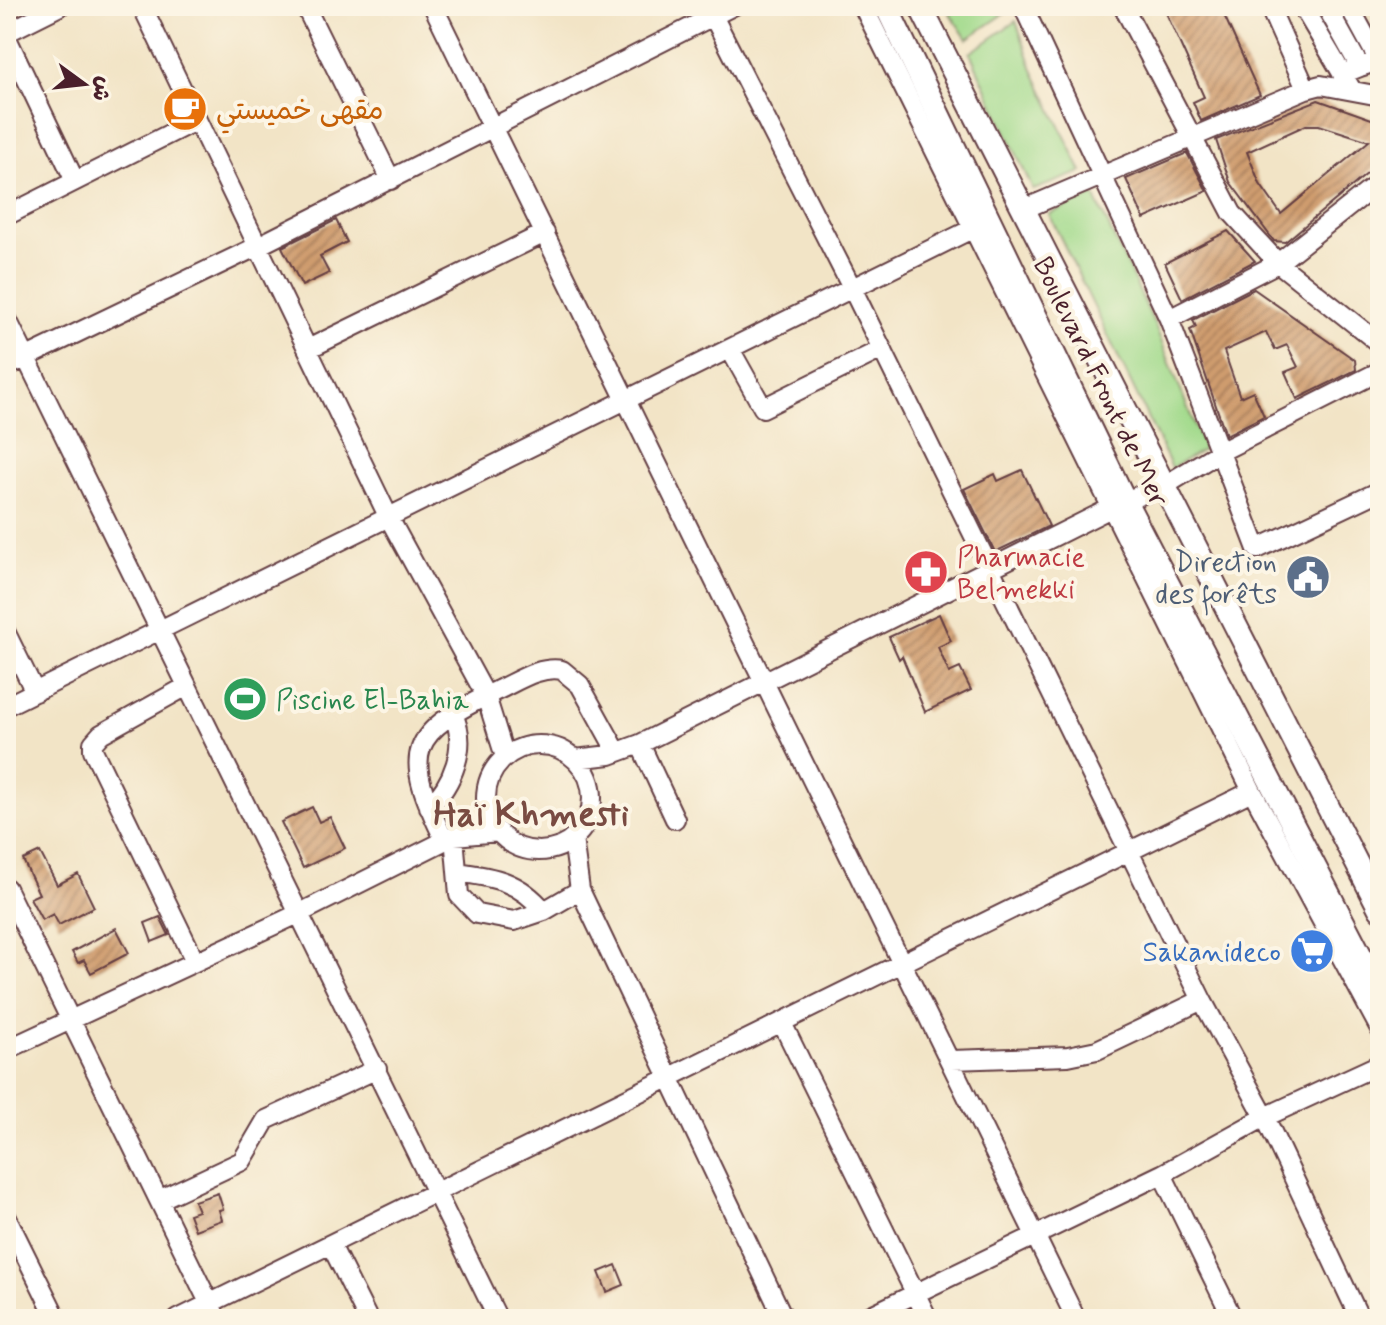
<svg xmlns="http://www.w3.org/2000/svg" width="1386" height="1325" font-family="Mynerve,'Playpen Sans Arabic',sans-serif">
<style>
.grass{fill:#a2da8c;stroke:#767c5c;stroke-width:2}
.building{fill:url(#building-hatch);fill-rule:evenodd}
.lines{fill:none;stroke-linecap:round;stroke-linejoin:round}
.minor-casing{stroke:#633d42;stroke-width:22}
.major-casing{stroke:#633d42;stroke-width:26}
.minor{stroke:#fff;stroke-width:18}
.major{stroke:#fff;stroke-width:22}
.labels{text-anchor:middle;stroke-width:8;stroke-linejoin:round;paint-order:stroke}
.food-label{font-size:28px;fill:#c56008;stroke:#fcf5e5;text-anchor:start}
.street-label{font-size:28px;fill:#4a1f2b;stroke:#fcf5e5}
.health-label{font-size:28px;fill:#be3a42;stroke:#fcf5e5;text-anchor:start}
.service-label{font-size:28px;fill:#4e5e75;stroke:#fcf5e5;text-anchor:end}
.leisure-label{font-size:28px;fill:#27864d;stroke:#fcf5e5;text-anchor:start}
.shop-label{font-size:28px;fill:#366cbe;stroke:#fcf5e5;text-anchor:end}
.district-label{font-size:36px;font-weight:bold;fill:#794b42;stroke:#fcf5e5}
</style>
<defs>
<pattern id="building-hatch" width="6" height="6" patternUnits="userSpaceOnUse" patternTransform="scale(2)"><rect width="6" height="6" fill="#cf9c6e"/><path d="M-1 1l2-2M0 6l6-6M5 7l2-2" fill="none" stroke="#aa7f5b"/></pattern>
</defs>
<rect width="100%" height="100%" fill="#fcf5e5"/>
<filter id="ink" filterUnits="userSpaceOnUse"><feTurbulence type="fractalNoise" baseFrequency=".0125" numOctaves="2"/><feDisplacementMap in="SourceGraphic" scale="16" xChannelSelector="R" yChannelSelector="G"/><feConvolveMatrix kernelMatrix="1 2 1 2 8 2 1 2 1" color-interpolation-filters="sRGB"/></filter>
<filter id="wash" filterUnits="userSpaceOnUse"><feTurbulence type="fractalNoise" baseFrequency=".006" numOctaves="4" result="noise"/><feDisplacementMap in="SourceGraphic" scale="32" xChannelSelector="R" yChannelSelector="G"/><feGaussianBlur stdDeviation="1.8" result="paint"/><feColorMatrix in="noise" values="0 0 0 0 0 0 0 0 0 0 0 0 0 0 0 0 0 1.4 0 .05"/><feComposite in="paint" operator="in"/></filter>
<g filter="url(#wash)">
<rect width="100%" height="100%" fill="#f2e4c6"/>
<path class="grass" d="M945 6H1008L1010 10 967 39Z
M1016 21 1034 72 1082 172 1033 190 970 53Z
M1094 195 1154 323 1204 449 1172 468 1049 214Z"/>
<g id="blocks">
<path class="building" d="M1163 6H1220L1260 95 1201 121 1193 102 1204 97Z
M1318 100 1380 122V163L1285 242 1274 241 1230 182 1216 140ZM1306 125H1319L1369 141 1281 214 1260 184 1247 152Z
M1187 153 1207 191 1144 219 1126 179Z
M336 220 347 242 320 256 329 273 302 286 282 247Z
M1228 231 1255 261 1182 299 1165 263Z
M1254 289 1355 360 1356 370 1297 399 1285 372 1298 367 1287 345 1275 350 1266 332 1224 351 1240 397 1253 391 1264 416 1226 435 1190 330 1196 327 1193 320Z
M1022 470 1049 526 995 552 964 489 995 474 998 481Z
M939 614 951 641 938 647 949 673 960 668 971 690 925 712 902 656 899 659 889 637Z
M312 807 319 822 330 817 345 848 303 868 281 822Z
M40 852 57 885 78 874 94 907 59 925 53 914 42 920 30 898 39 894 23 860Z
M160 917 169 935 152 942 145 923Z
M116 928 129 953 91 973 84 960 78 963 72 952Z
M218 1193 223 1209 219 1210 222 1220 195 1230 189 1214 198 1211 194 1201Z
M616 1265 624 1285 607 1292 599 1272Z"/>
</g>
</g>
<g filter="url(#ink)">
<use href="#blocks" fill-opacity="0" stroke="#633d42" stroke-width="2"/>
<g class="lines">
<g class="minor-casing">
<path id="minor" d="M142 6 389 518 486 696 505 757
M305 6 391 180
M433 6 1076 1319
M708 6 853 290 1202 1000 1265 1117 1360 1319
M863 6 1252 791 1380 1029
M1023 6 1169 319 1257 549 1380 491
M1123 6 1232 213 1278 263 1380 344
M1269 6 1306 89
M1302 6 1352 90
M1326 6 1360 67 1342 74
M1349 6 1379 61 1360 67
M6 33 60 6
M6 36 75 181
M1024 209 1306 89 1321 85 1380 96
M6 216 197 120
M6 317 498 1319
M1169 319 1278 263 1380 182
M308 349 545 233
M730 349 763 408 882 349
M6 367 258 246 733 6
M6 633 35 692
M187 686 101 734 93 743V750L195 961
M6 706 974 228
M640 744 675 819
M486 798a53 53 0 1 1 106 0a53 53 0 1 1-106 0Z
M575 759 610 755 640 744 1125 501 1164 486 1218 453 1380 371
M429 807C452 785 469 746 453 715
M454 836 459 895 477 914 514 921 544 911 580 890
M573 839 580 890 784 1319
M445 841C401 751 407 734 498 690 518 681 539 666 562 670L580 685 617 752
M457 872C494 877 519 881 544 911
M6 888 217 1319
M782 1023 928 1319
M6 1050 300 913 454 836 499 832
M951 1060 1068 1056 1097 1050 1202 1000
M1162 1174 1233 1319
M159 1200 242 1161 266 1120 377 1069
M6 1216 57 1319
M331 1245 368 1319
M178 1319 1252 791
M863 1319 1162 1174 1265 1117 1380 1064"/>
</g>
<g class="major-casing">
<path id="major" d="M886 6 1125 501 1380 993
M920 6 1380 909"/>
</g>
<use href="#minor" class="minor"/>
<use href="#major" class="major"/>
</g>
</g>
<defs>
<g id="cafe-disc" transform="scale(2.3)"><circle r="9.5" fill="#e8710a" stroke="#fcf5e5"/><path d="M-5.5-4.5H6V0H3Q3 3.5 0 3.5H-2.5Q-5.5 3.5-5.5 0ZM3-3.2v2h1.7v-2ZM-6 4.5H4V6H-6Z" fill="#fff"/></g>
<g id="pharmacy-disc" transform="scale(2.3)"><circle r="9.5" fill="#e0444e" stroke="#fcf5e5"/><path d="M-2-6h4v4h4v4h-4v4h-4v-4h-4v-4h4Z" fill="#fff"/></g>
<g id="civic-disc" transform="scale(2.3)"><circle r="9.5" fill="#5c6f8a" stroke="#fcf5e5"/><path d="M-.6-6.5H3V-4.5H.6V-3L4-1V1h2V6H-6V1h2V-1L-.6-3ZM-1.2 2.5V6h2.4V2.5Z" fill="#fff"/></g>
<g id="stadium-disc" transform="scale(2.3)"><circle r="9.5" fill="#2e9e5b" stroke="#fcf5e5"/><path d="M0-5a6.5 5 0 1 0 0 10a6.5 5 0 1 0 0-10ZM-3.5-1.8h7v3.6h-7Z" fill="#fff"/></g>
<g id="supermarket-disc" transform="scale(2.3)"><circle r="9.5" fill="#3f7fe0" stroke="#fcf5e5"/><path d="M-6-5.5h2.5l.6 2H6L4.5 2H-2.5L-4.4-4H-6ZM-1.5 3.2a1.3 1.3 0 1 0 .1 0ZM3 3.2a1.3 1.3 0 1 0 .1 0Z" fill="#fff"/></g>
</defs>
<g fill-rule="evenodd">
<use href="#cafe-disc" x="185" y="109"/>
<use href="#pharmacy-disc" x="926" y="572"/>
<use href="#civic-disc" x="1308" y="577"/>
<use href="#stadium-disc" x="245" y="699"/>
<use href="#supermarket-disc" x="1312" y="951"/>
</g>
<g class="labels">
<g class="food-label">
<text x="216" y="119">مقهى خميستي</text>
</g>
<g class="street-label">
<text transform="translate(1102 381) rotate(64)" y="10">Boulevard Front de Mer</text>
</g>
<g class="health-label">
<text x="957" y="566">Pharmacie<tspan x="957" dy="32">Belmekki</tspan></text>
</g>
<g class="service-label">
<text x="1277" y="571">Direction<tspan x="1277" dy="32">des forêts</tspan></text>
</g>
<g class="leisure-label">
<text x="276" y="709">Piscine El-Bahia</text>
</g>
<g class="shop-label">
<text x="1281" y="961">Sakanideco</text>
</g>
<g class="district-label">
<text x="531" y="825">Haï Khmesti</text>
</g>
</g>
<rect width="1386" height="1325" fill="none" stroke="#fcf5e5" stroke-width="32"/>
<g transform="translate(84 84) rotate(105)" stroke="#fcf5e5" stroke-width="6" paint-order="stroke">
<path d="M0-6L14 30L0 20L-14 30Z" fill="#4a1f2b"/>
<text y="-12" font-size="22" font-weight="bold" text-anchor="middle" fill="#4a1f2b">ش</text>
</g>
</svg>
